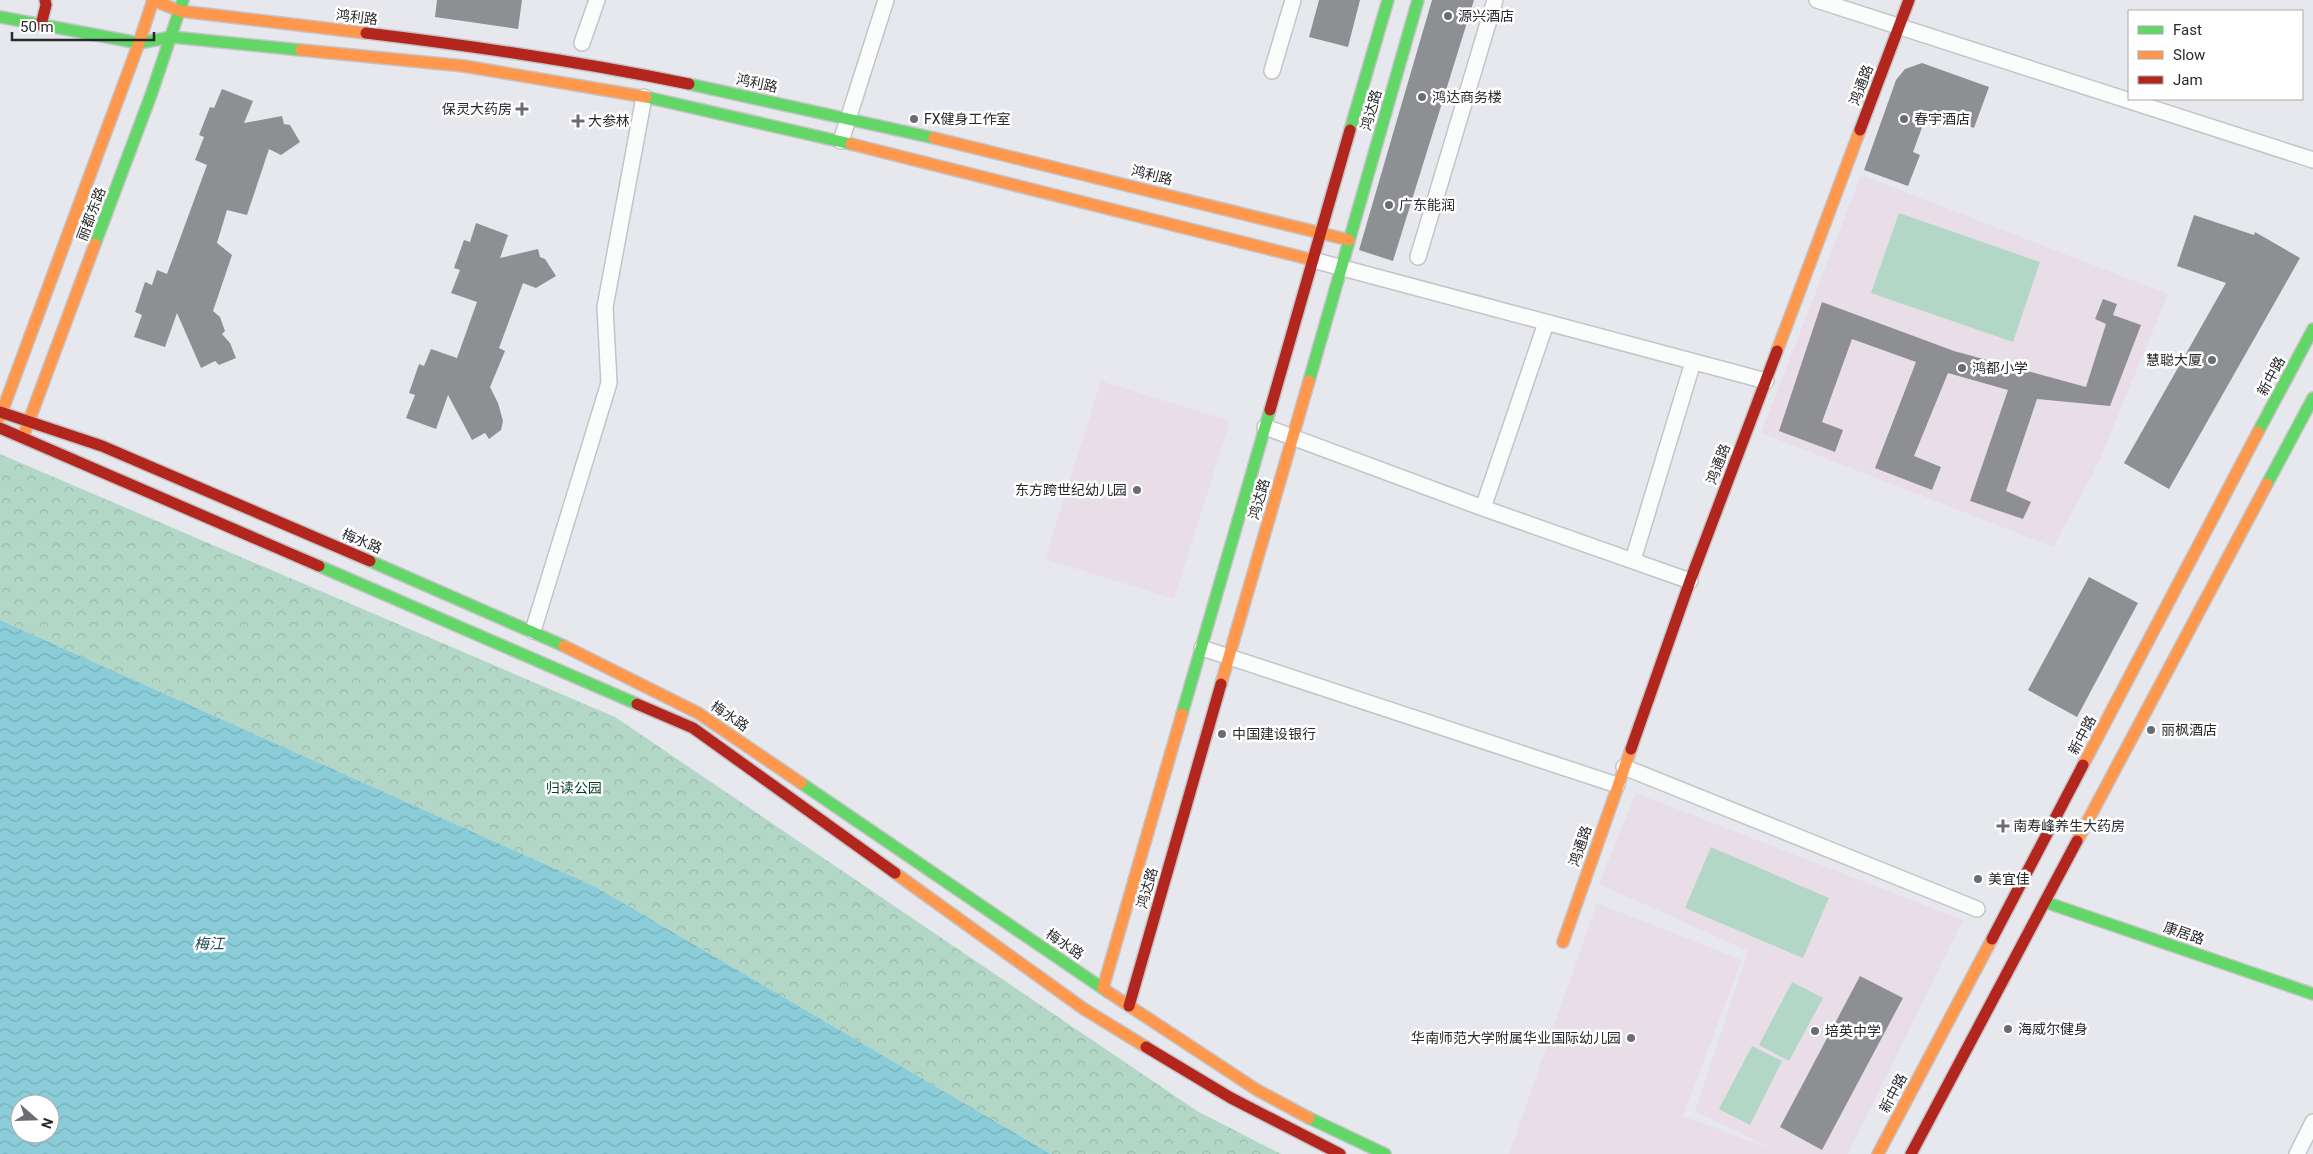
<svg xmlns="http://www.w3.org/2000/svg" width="2313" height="1154" font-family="Roboto,'Noto Sans SC',sans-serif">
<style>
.education{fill:#e9dee7}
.park{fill:url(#park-crowns)}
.pitch{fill:#b3d7c6}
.water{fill:url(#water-waves);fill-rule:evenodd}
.building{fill:#8e8f92}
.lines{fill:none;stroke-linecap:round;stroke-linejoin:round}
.street-casing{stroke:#c4c4c8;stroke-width:18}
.fast-casing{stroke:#c4c4c8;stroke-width:14}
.slow-casing{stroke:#c4c4c8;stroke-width:14}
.jam-casing{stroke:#c4c4c8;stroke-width:14}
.street{stroke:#fbfcfc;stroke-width:15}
.fast{stroke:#63d668;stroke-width:11}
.slow{stroke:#ff974d;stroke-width:11}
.jam{stroke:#b3261e;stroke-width:11}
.poi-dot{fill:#6b6c70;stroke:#fff;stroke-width:2}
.labels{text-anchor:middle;stroke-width:5;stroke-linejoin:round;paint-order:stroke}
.poi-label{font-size:14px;fill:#28292c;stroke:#fff;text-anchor:start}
.street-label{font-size:14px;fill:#28292c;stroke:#fff}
.park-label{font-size:14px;fill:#003e27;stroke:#fff}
.water-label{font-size:15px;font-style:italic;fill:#234e54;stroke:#fff}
</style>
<defs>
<pattern id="park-crowns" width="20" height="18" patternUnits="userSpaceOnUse" patternTransform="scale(1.25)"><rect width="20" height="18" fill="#b3d7c6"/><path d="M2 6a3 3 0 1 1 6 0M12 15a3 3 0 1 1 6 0" fill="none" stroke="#9ab9aa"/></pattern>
<pattern id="water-waves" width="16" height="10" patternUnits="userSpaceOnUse" patternTransform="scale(1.25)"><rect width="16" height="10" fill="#8accd7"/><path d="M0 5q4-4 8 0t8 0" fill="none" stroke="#77afb9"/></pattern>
</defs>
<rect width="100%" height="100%" fill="#e7e8ed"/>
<path class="education" d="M1861 175 2168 294 2098 464 2053 547 1761 433Z
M1101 381 1230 421 1174 599 1045 559Z
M1636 793 1963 920 1848 1154H1509L1597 903 1742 960 1683 1116 1770 1148 1695 1111 1748 951 1599 884Z"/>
<path class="park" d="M0 454 615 717 1197 1111 1281 1154H1051L596 887 0 620Z"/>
<path class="pitch" d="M1899 213 2040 262 2013 342 1871 293Z
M1711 847 1829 898 1803 958 1685 908Z
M1792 982 1823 998 1789 1061 1759 1045Z
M1752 1046 1782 1061 1750 1125 1719 1109Z"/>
<path class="water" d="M0 620 596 887 1051 1154H0ZM20 1104H50V1134H20Z"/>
<path class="building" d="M437 0H522L518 29 435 17Z
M1319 0H1360L1348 47 1309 37Z
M1432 0H1474L1393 261 1359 250Z
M1922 63 1989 87 1974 128 1928 111 1913 152 1920 155 1908 186 1864 170 1896 80 1905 69Z
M222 89 253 101 244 123 282 116 284 124 290 125 300 142 281 155 269 149 247 215 227 210 217 243 232 255 213 311 220 317 225 331 222 334 230 343 236 358 219 365 215 361 201 368 177 313 165 347 134 337 142 315 135 312 145 282 152 285 157 270 167 274 207 165 195 160 204 137 199 135 210 107 214 108Z
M2194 215 2254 235 2255 232 2300 258 2169 489 2124 463 2226 283 2177 266Z
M476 223 508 235 500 258 538 249 540 257 545 259 556 276 536 288 523 283 499 348 505 351 490 387 498 403 503 421 501 430 489 439 485 433 472 440 448 395 436 429 406 418 415 395 409 393 419 364 424 366 431 349 457 358 477 302 451 293 460 270 454 268 464 240 470 242Z
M2103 299 2117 304 2113 315 2141 325 2110 406 2037 399 2006 491 2031 502 2023 519 1970 501 2008 390 1948 373 1914 456 1941 467 1932 490 1875 468 1916 362 1852 339 1822 422 1843 430 1835 452 1779 431 1822 302 1954 351 2086 387 2106 324 2095 319Z
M2089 577 2138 603 2077 717 2028 690Z
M1860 976 1903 998 1822 1150 1780 1127Z"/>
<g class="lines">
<g class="street-casing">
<path id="street" d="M1817 0 2313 160
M582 43 597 0
M1272 71 1293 0
M841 141 886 0
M1418 257 1495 0
M1313 260 1766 381
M1265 427 1483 508 1690 581
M1483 508 1546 323
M1633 560 1693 362
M533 631 609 383 605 307 644 97
M1202 648 1617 785
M1624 767 1977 909
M2297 1154 2313 1122"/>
</g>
<g class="fast-casing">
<path id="fast" d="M0 17 139 43 172 37 301 50
M689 84 934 138
M646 97 851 144
M1350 130 1388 0
M95 244 151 95 183 0
M1309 381 1418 0
M2258 432 2313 329
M2267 484 2313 398
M370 561 564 646
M319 566 637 704
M1182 714 1270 410
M801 783 1108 992
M2045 902 2313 994
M1309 1118 1385 1154"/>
</g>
<g class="slow-casing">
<path id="slow" d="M152 0 180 11 366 33
M301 50 464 66 646 97
M934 138 1349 240
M851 144 1313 260
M1777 351 1860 130
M0 417 139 43 153 0
M23 437 95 244
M564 646 698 713 801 783
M1221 684 1309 381
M2083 765 2258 432
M2077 841 2267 484
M895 873 1084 1009 1146 1047
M1563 942 1631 749
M1103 988 1182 714
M1108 992 1257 1090 1309 1118
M1878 1154 1992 939"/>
</g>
<g class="jam-casing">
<path id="jam" d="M41 25 46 5 45 0
M366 33C474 46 582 62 689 84
M1860 130 1909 0
M1270 410 1350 130
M0 412 102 446 370 561
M0 428 319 566
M637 704 693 728 895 873
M1631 749 1690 581 1777 351
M1992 939 2083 765
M1129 1006 1221 684
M1146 1047 1231 1098 1340 1154
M1911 1154 2077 841"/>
</g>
<use href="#street" class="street"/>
<use href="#fast" class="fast"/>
<use href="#slow" class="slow"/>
<use href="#jam" class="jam"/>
</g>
<g class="poi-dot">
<circle cx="1448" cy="16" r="5"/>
<circle cx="1422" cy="97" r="5"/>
<path d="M519.5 101.5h5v5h5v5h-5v5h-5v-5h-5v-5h5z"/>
<circle cx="914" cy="119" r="5"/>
<circle cx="1904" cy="119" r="5"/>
<path d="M575.5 113.5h5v5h5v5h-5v5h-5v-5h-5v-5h5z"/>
<circle cx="1389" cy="205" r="5"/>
<circle cx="2212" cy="360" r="5"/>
<circle cx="1962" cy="368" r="5"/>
<circle cx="1137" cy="490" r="5"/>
<circle cx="2151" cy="730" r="5"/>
<circle cx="1222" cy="734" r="5"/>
<path d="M2000.5 818.5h5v5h5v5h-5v5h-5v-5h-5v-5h5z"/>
<circle cx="1978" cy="879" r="5"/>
<circle cx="2008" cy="1029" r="5"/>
<circle cx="1815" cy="1031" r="5"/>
<circle cx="1631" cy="1038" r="5"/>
</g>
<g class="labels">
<g class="poi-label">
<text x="1458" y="21">源兴酒店</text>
<text x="1432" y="102">鸿达商务楼</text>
<text x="512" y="114" text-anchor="end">保灵大药房</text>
<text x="924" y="124">FX健身工作室</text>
<text x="1914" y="124">春宇酒店</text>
<text x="588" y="126">大参林</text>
<text x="1399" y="210">广东能润</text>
<text x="2202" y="365" text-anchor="end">慧聪大厦</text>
<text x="1972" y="373">鸿都小学</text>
<text x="1127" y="495" text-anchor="end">东方跨世纪幼儿园</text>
<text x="2161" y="735">丽枫酒店</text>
<text x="1232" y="739">中国建设银行</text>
<text x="2013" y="831">南寿峰养生大药房</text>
<text x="1988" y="884">美宜佳</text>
<text x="2018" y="1034">海威尔健身</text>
<text x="1825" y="1036">培英中学</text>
<text x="1621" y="1043" text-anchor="end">华南师范大学附属华业国际幼儿园</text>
</g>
<g class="street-label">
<text transform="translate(357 17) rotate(7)" y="5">鸿利路</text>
<text transform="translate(757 83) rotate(12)" y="5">鸿利路</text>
<text transform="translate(1861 85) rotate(-69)" y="5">鸿通路</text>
<text transform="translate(1371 110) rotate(-74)" y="5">鸿达路</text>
<text transform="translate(1152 175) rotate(14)" y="5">鸿利路</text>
<text transform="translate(91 214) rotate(-69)" y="5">丽都东路</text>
<text transform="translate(2271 376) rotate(-62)" y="5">新中路</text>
<text transform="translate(1718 464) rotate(-69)" y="5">鸿通路</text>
<text transform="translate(1259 499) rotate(-74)" y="5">鸿达路</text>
<text transform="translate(362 541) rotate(23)" y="5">梅水路</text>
<text transform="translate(730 716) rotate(34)" y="5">梅水路</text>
<text transform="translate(2082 735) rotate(-62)" y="5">新中路</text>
<text transform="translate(1580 846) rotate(-71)" y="5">鸿通路</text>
<text transform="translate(1147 888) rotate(-74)" y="5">鸿达路</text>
<text transform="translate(2184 933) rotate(19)" y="5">康居路</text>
<text transform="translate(1065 944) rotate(34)" y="5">梅水路</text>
<text transform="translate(1893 1093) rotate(-62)" y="5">新中路</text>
</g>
<g class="park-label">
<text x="574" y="793">归读公园</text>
</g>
<g class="water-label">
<text x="209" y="949">梅江</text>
</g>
</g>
<rect x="2128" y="10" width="175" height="90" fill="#ffffff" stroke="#a9a9ab"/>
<rect x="2138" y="26" width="25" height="8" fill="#63d668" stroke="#a9a9ab"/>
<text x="2173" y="35" font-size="15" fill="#28292c">Fast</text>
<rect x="2138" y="51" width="25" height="8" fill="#ff974d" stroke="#a9a9ab"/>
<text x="2173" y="60" font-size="15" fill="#28292c">Slow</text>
<rect x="2138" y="76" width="25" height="8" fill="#b3261e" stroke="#a9a9ab"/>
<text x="2173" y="85" font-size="15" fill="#28292c">Jam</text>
<g transform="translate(35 1119) rotate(110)"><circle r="24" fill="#ffffff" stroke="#a9a9ab"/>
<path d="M0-4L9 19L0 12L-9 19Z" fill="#6b6c70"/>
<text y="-8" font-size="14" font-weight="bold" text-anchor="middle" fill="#28292c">N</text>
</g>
<path d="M12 32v8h142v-8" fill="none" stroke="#28292c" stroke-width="2.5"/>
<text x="20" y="32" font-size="15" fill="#28292c" stroke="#ffffff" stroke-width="4" paint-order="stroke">50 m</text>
</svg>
